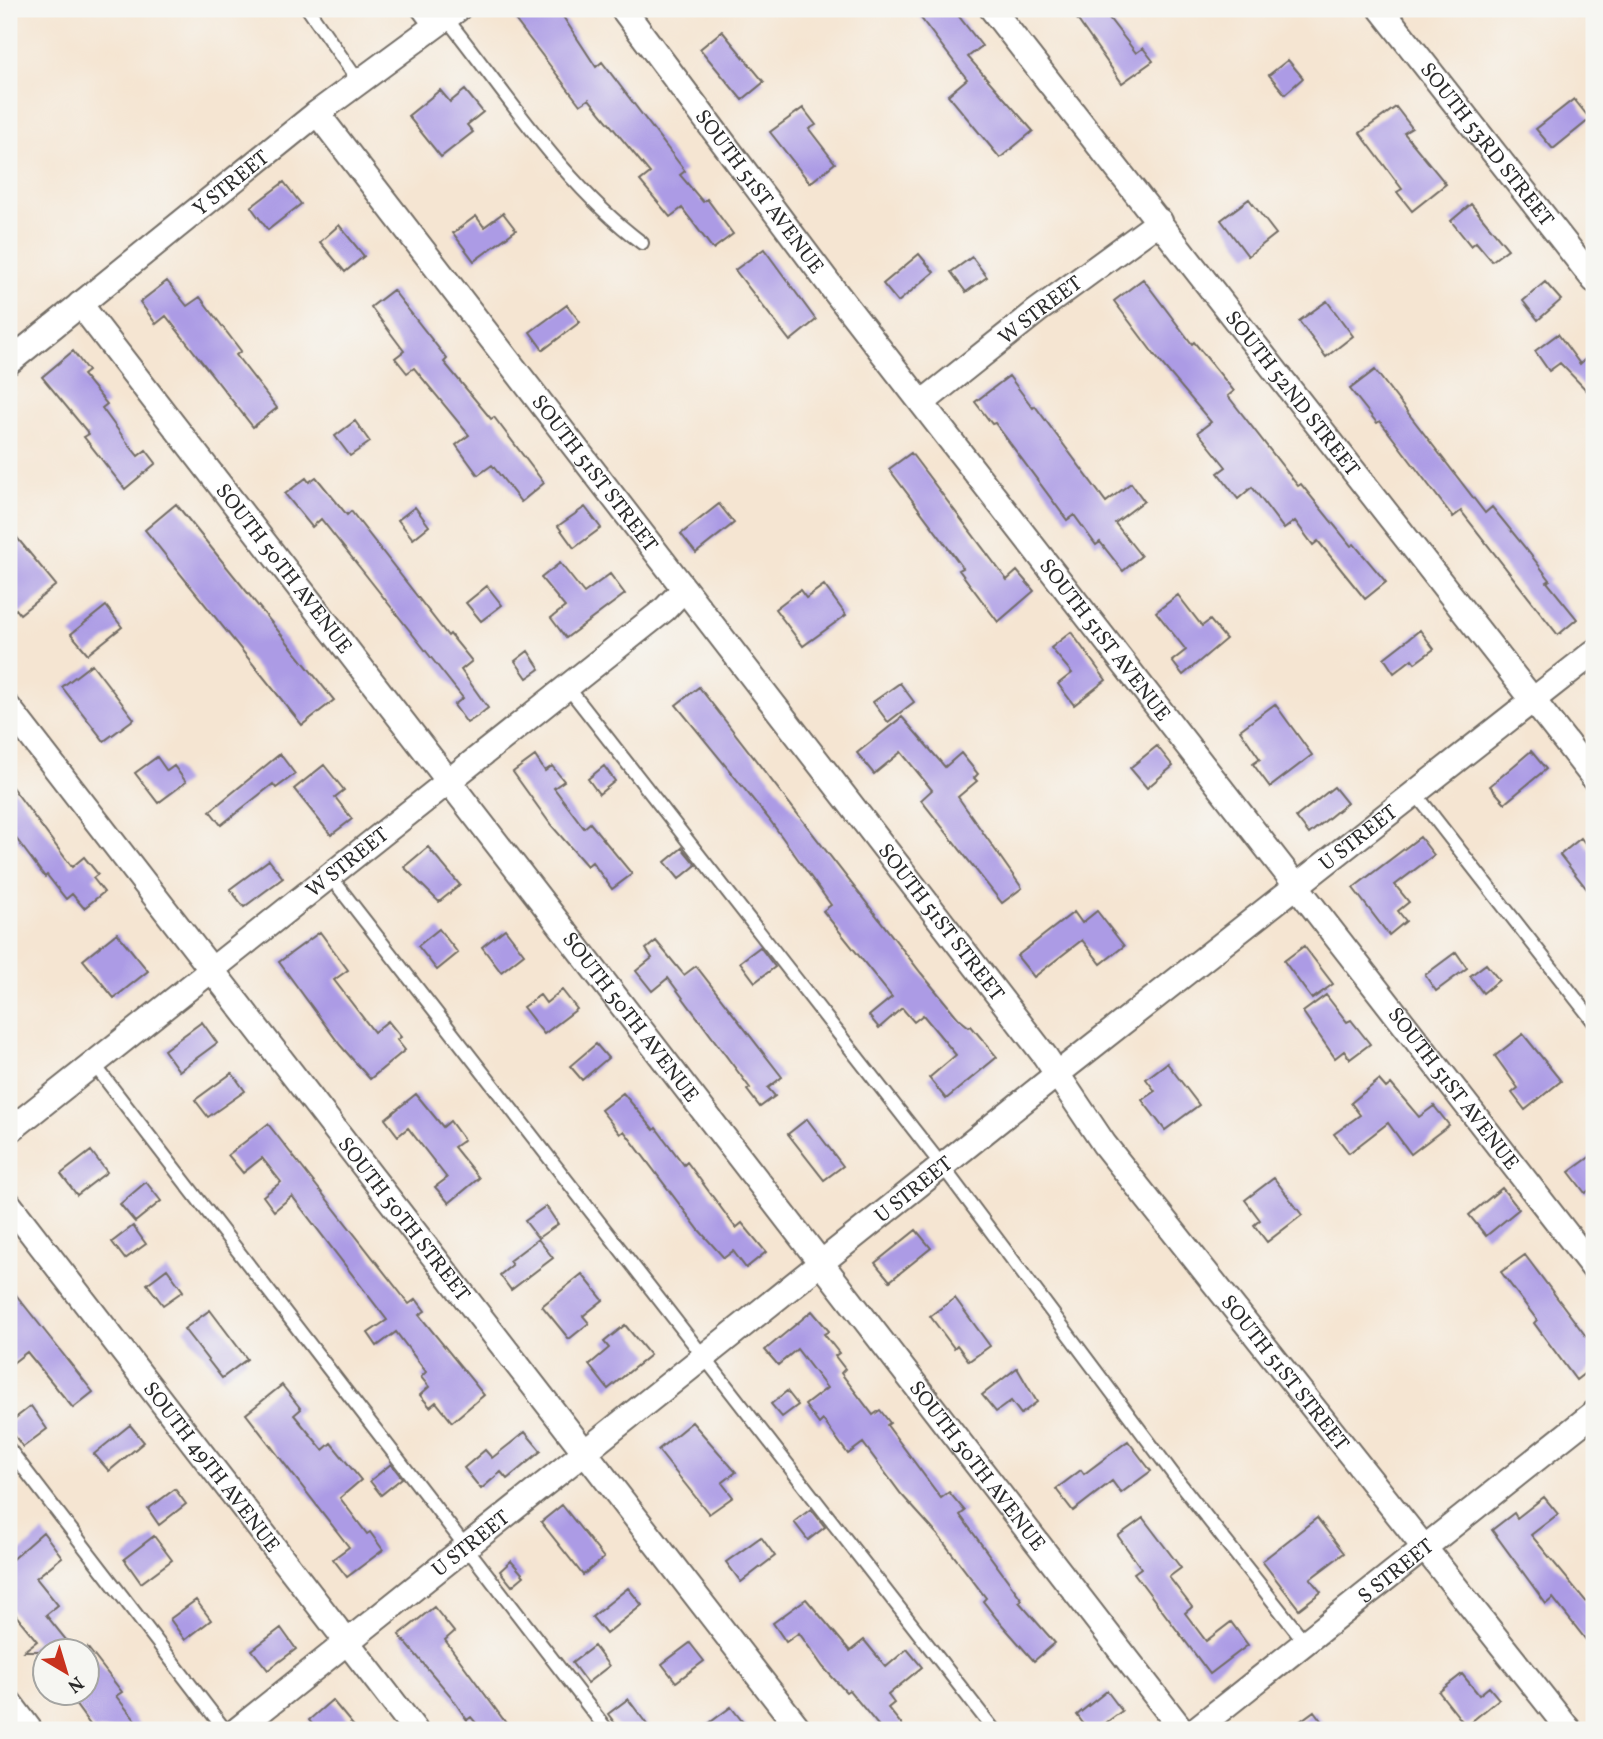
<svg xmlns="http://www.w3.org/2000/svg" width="1603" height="1739" font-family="Vollkorn,serif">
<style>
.building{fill:#ac9be5}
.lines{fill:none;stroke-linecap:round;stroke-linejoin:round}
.lane-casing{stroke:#726c65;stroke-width:16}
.street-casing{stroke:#726c65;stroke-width:28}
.lane{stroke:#fff;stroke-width:12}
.street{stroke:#fff;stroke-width:24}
.labels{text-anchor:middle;stroke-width:6;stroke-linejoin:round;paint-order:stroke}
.street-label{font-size:21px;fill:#2b2b2b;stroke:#f6f6f2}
</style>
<rect width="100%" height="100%" fill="#f6f6f2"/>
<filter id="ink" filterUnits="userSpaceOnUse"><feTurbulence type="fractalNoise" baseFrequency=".0143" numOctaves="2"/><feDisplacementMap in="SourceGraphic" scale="14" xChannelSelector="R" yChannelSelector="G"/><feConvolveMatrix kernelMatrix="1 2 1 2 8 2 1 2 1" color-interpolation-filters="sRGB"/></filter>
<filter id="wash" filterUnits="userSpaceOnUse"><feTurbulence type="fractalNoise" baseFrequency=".00686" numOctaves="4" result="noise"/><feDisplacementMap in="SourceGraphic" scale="28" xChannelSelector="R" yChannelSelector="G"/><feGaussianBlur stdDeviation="1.57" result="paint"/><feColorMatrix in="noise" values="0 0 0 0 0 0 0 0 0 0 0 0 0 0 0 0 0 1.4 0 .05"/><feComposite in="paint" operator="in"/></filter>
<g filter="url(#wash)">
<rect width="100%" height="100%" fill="#f5e5d2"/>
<g id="blocks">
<path class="building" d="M507 9H558L596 67 602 62 685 171 680 175 703 202 707 199 733 234 713 249 682 208 670 217 640 181 650 173 589 99 580 105Z
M914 9H953L982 46 968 57 1033 131 1000 158 948 95 967 79Z
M1070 9H1102L1136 53 1143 48 1153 61 1122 83Z
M722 31 764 82 742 100 700 49Z
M1288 60 1303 78 1285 94 1269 75Z
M440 90 450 102 465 90 483 112 467 125 473 132 441 157 408 116Z
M1574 99 1590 119 1553 149 1536 129Z
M1396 107 1412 128 1404 133 1446 184 1412 211 1397 192 1402 189 1360 133Z
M803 108 816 125 809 129 835 163 810 183 770 132Z
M284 182 301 204 268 230 251 207Z
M1249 199 1276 234 1248 256 1221 220Z
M1471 204 1508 249 1492 261 1476 242 1471 246 1451 221Z
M503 213 516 230 474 261 453 233 476 216 484 227Z
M339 225 364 256 345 272 320 242Z
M764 249 816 320 790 341 735 270Z
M919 254 934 272 898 302 883 284Z
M972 257 987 277 966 292 951 272Z
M1143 279 1192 344 1194 342 1234 391 1228 396 1298 486 1301 484 1351 546 1354 544 1386 582 1365 599 1318 541 1313 545 1295 521 1284 529 1252 487 1238 499 1218 473 1226 467 1198 432 1211 422 1156 357 1114 301Z
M167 281 187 306 200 297 241 351 236 355 277 408 253 427 166 316 156 324 140 302Z
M1545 282 1561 300 1538 320 1523 301Z
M393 290 447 359 444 362 491 419 494 417 544 483 521 502 492 465 478 475 456 445 469 435 414 368 407 373 395 358 404 351 371 307Z
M1327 301 1353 336 1326 357 1299 321Z
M567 305 580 322 543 350 530 332Z
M1558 334 1580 364 1594 351V398L1560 363 1549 371 1535 351Z
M73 351 88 371 83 375 107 404 102 408 126 441 138 456 146 450 156 463 125 489 84 437 89 434 42 377Z
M1375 370 1485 513 1492 507 1527 550 1550 580 1547 582 1577 619 1558 635 1461 511 1453 517 1380 421 1377 423 1350 389Z
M1009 376 1033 408 1035 406 1106 502 1131 483 1144 501 1115 523 1141 556 1123 571 1100 542 1096 545 1074 515 1067 520 995 423 992 424 975 402Z
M355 421 370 442 350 456 335 436Z
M911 453 1007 580 1017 571 1034 591 998 622 959 570 963 568 889 469Z
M316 477 347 515 351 511 448 636 450 634 472 661 461 670 488 708 478 716 467 723 454 705 463 698 365 574 321 519 312 527 285 494 306 478 309 482Z
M176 504 334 700 302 725 145 530Z
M719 504 734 523 696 553 681 534Z
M415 507 429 526 413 539 398 520Z
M585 507 601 528 574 548 558 526Z
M9 528 56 585 20 614 16 609 9 615Z
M560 563 584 593 610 574 625 594 566 638 551 618 565 607 541 578Z
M824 585 846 615 803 646 775 609 800 590 806 598Z
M487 586 502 605 481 621 466 603Z
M1178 595 1202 626 1210 620 1226 639 1183 675 1172 661 1186 650 1156 612Z
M106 606 122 627 88 654 71 634Z
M1420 630 1434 649 1415 663 1412 659 1394 673 1384 658Z
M1071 632 1106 680 1074 705 1058 684 1072 673 1051 648Z
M528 651 540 669 527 678 515 661Z
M92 664 134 719 104 741 62 687Z
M900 683 914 702 888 722 873 702Z
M699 687 921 973 959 1019 969 1027 971 1026 997 1057 946 1099 929 1078 956 1055 923 1015 914 1022 902 1008 879 1028 869 1016 892 997 823 911 831 905 769 819 676 705Z
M1275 704 1312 755 1270 787 1253 764 1260 759 1240 730Z
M902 717 945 767 961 753 978 774 974 778 977 781 958 797 1022 888 1002 903 921 800 932 790 901 752 874 774 857 753Z
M1157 746 1173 766 1147 788 1130 768Z
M1531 751 1546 769 1505 803 1490 786Z
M280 754 295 774 276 788 273 784 221 825 210 811Z
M535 756 545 771 552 766 564 781 554 788 584 828 590 823 632 874 612 889 592 862 587 866 551 825 513 772Z
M157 757 167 771 174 766 186 782 158 803 135 773Z
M324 765 344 790 335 797 352 819 331 835 294 789Z
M604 766 615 781 599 794 588 779Z
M9 783 72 867 84 857 98 874 93 878 104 892 84 908 72 894 66 899 47 875 45 877 9 829Z
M1334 787 1347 803 1309 834 1296 817Z
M1420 837 1434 855 1395 885 1409 902 1398 911 1406 921 1389 935 1353 888Z
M1581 838 1594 855V898L1560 855Z
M428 847 460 885 439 902 404 867Z
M682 848 696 865 679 879 665 862Z
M269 860 283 878 244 907 230 889Z
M1097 911 1124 946 1101 964 1082 940 1034 977 1017 956 1074 912 1082 923Z
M439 929 458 953 437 970 418 946Z
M505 929 524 954 501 972 482 947Z
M320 932 348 970 334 980 374 1032 388 1021 401 1037 397 1040 405 1050 370 1079 340 1045 279 962Z
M117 933 148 971 114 998 83 960Z
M656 941 684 975 696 966 782 1077 768 1088 775 1096 760 1107 747 1090 750 1088 668 978 652 991 636 971 652 958 646 949Z
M1304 946 1333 984 1312 999 1284 961Z
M760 947 775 967 755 982 740 962Z
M1456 952 1467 968 1436 991 1425 975Z
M1486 964 1499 980 1483 993 1470 976Z
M562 990 577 1009 544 1034 523 1007 540 995 546 1003Z
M1326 995 1347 1022 1351 1020 1370 1044 1350 1059 1344 1051 1335 1058 1303 1012Z
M202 1022 217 1043 179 1071 164 1050Z
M1523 1034 1561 1081 1525 1110 1512 1093 1518 1088 1495 1056Z
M596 1044 608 1058 582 1080 570 1066Z
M1167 1063 1199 1105 1165 1130 1142 1100 1155 1091 1146 1079Z
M232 1073 245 1091 208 1117 195 1100Z
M1379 1080 1386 1088 1391 1084 1419 1117 1434 1106 1449 1125 1411 1154 1388 1123 1349 1153 1334 1134 1360 1115 1351 1103Z
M623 1093 654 1130 656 1128 684 1165 687 1162 736 1228 742 1223 766 1252 746 1268 733 1251 724 1258 699 1230 624 1131 620 1134 601 1110Z
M416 1094 443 1127 450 1121 464 1140 454 1147 479 1178 449 1203 435 1187 447 1178 408 1128 398 1136 385 1119Z
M807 1119 843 1166 824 1180 788 1134Z
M268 1124 409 1304 416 1299 425 1311 419 1315 484 1395 452 1422 436 1402 430 1407 420 1395 429 1387 421 1377 426 1372 396 1332 377 1346 368 1333 387 1320 292 1196 274 1211 263 1196 281 1182 262 1158 243 1173 228 1155Z
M91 1151 107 1172 77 1195 61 1174Z
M1594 1154V1187L1585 1193 1569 1172Z
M1274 1178 1302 1215 1267 1242 1254 1225 1260 1220 1245 1200Z
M146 1182 161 1201 135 1222 120 1204Z
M1502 1188 1519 1209 1486 1236 1469 1215Z
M546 1206 558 1224 538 1238 525 1221Z
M133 1226 146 1244 125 1259 112 1242Z
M916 1230 931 1248 890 1281 875 1263Z
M538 1239 553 1258 511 1290 500 1275 512 1265 509 1261Z
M1525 1255 1594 1347V1366L1576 1380 1534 1323 1537 1320 1501 1272Z
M167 1269 183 1291 163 1305 147 1284Z
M582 1274 603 1300 583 1316 589 1323 569 1339 542 1306Z
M9 1286 93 1392 73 1408 27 1352 9 1366Z
M955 1298 990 1346 969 1361 957 1345 954 1348 930 1316Z
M210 1310 247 1359 222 1378 184 1329Z
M812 1311 829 1331 824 1334 839 1353 835 1356 845 1369 841 1373 873 1415 880 1410 890 1423 887 1425 941 1498 949 1492 965 1511 960 1515 1022 1600 1019 1602 1055 1643 1034 1661 997 1619 983 1601 986 1598 937 1534 901 1494 863 1443 848 1454 823 1420 819 1424 805 1405 827 1388 797 1349 778 1365 765 1350Z
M625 1325 650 1355 608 1389 589 1365 609 1348 604 1342Z
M1017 1368 1037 1402 1021 1414 1011 1401 996 1412 982 1395Z
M282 1385 301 1409 294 1415 323 1450 331 1443 361 1480 340 1498 367 1534 370 1532 383 1550 347 1577 333 1559 349 1547 246 1414Z
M787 1391 798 1405 782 1417 771 1404Z
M31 1406 47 1429 23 1447 9 1428V1423Z
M692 1422 736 1472 722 1483 733 1497 709 1514 658 1450Z
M130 1425 144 1442 109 1471 94 1454Z
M525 1432 541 1451 507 1479 501 1472 481 1489 464 1468 485 1450 492 1458Z
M1128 1441 1151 1471 1121 1493 1112 1481 1073 1511 1056 1489 1081 1470 1084 1474Z
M391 1464 402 1478 381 1495 370 1481Z
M175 1489 186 1504 159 1525 148 1509Z
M1544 1497 1558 1514 1531 1535 1594 1611V1650L1553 1598 1546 1604 1492 1530 1514 1513 1517 1518Z
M562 1505 604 1558 583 1575 541 1522Z
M811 1509 825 1527 808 1540 794 1522Z
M1143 1518 1181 1568 1169 1577 1192 1607 1185 1613 1206 1641 1231 1622 1248 1645 1210 1674 1134 1573 1141 1568 1118 1536Z
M1317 1518 1344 1553 1310 1579 1321 1592 1299 1609 1262 1561Z
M43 1532 62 1557 36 1578 58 1605 46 1615 75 1651H24L37 1641 9 1607V1562Z
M154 1536 172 1560 141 1583 124 1559Z
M761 1537 775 1556 741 1582 726 1562Z
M511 1561 524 1576 512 1586 500 1571Z
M628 1588 642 1605 606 1634 592 1617Z
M806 1599 850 1651 864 1640 886 1667 907 1649 922 1667 888 1695 894 1703 888 1708 906 1730H882L849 1690 846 1692 823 1667 799 1633 786 1642 773 1623Z
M196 1600 211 1620 185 1640 170 1619Z
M434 1607 454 1632 445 1640 511 1730H482L471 1717 467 1720 450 1695 399 1635Z
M281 1628 296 1649 268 1670 252 1650Z
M690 1643 704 1661 676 1682 662 1664Z
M594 1646 609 1666 587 1683 572 1663Z
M88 1648 122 1692 116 1696 143 1730H94L67 1693H88Z
M1462 1674 1479 1695 1489 1687 1499 1699 1466 1726 1439 1692Z
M1107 1691 1122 1711 1096 1730H1088L1077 1715Z
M628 1699 651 1730H620L608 1714Z
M332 1700 357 1730H317L309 1720Z
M731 1707 749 1730H700Z
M1314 1711 1328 1730H1288Z"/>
</g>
</g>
<g filter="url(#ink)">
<use href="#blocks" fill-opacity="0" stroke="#726c65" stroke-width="2"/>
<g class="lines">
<g class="lane-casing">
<path id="lane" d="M308 9 359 82
M417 9 432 29
M446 18C507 94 563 184 642 243
M566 685 943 1167 1182 1486 1305 1642
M1415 793 1594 1022
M330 876 994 1730
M93 1063 607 1730
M9 1449 225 1730"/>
</g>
<g class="street-casing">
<g id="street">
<path id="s1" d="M623 9 833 289 1594 1269"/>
<path id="s2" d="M992 9 1594 778"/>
<path id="s3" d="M1381 9 1594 280"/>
<path id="s4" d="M317 113 1045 1056 1104 1144 1569 1730"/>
<path id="s5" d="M80 304 1182 1730"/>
<path id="s6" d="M9 362 317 113 458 9"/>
<path id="s7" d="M923 402 1037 311 1160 221"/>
<path id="s8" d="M9 708 800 1730"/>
<path id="s9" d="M9 1131 665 609 684 589"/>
<path id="s10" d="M9 1204 415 1730"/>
<path d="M9 1702 30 1730"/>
<path id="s11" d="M237 1730 1056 1075 1594 652"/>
<path id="s12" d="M1195 1730 1594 1413"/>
</g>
</g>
<use href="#lane" class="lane"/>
<use href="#street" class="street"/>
</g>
</g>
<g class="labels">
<g class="street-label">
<text dy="7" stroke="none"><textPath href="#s3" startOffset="172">SOUTH 53RD STREET</textPath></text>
<text dy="7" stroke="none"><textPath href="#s6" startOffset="285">Y STREET</textPath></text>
<text dy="7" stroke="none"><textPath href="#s1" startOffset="228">SOUTH 51ST AVENUE</textPath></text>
<text dy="7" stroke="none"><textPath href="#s7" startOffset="149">W STREET</textPath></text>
<text dy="7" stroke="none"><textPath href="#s2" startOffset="488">SOUTH 52ND STREET</textPath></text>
<text dy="7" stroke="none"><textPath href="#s4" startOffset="455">SOUTH 51ST STREET</textPath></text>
<text dy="7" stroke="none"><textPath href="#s5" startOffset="334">SOUTH 50TH AVENUE</textPath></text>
<text dy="7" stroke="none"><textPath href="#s1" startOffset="794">SOUTH 51ST AVENUE</textPath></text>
<text dy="7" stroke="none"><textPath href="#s11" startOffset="1433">U STREET</textPath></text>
<text dy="7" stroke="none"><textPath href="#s9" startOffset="432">W STREET</textPath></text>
<text dy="7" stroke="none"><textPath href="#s4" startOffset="1022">SOUTH 51ST STREET</textPath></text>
<text dy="7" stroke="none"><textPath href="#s5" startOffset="901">SOUTH 50TH AVENUE</textPath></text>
<text dy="7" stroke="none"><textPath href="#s1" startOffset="1362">SOUTH 51ST AVENUE</textPath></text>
<text dy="7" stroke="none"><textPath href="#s11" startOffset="866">U STREET</textPath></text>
<text dy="7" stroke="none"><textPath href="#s8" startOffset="646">SOUTH 50TH STREET</textPath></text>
<text dy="7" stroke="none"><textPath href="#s4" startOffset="1589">SOUTH 51ST STREET</textPath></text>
<text dy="7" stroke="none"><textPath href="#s5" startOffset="1468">SOUTH 50TH AVENUE</textPath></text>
<text dy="7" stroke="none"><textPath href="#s10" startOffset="332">SOUTH 49TH AVENUE</textPath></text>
<text dy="7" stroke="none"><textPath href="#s11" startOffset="299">U STREET</textPath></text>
<text dy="7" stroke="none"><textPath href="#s12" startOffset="256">S STREET</textPath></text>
</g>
</g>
<rect width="1603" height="1739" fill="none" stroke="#f6f6f2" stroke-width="35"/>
<g transform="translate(66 1672) rotate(142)"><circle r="33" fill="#f6f6f2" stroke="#a5a5a2" stroke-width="2"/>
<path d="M0-5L12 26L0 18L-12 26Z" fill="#c8321e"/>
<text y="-10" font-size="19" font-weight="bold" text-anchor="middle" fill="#2b2b2b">N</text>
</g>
</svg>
